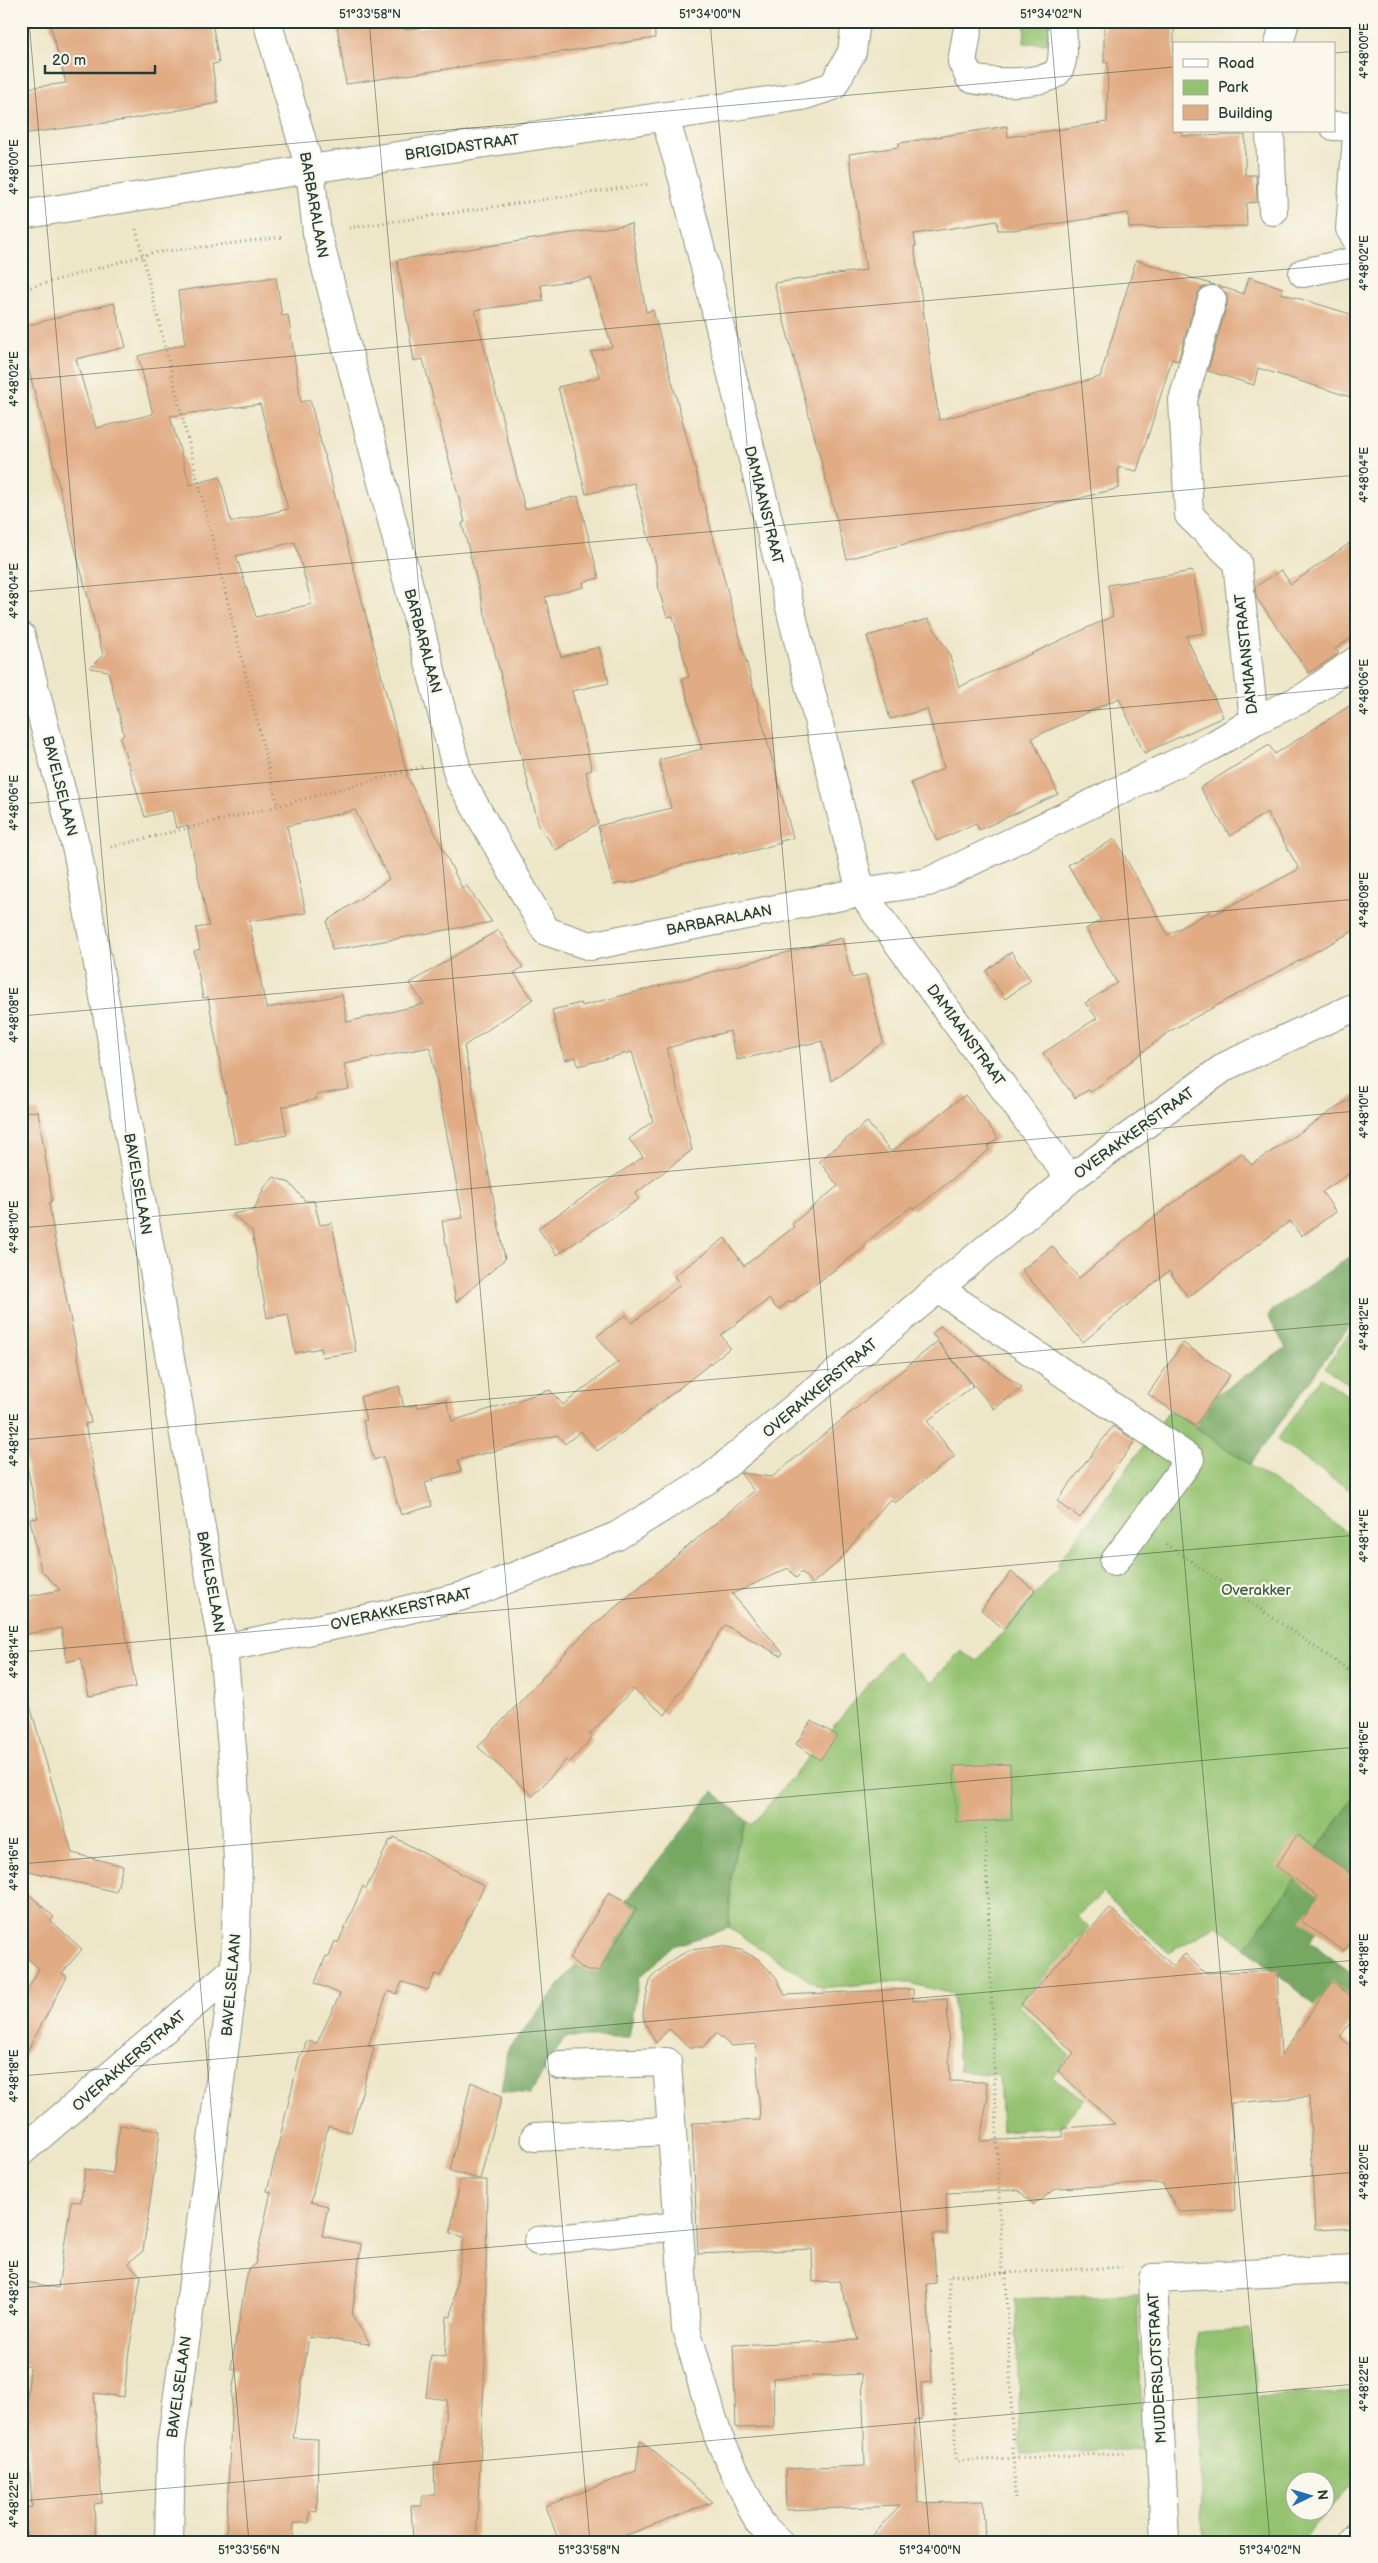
<svg xmlns="http://www.w3.org/2000/svg" width="1378" height="2563" font-family="'Balsamiq Sans',sans-serif">
<style>
.green{fill:#94c271;stroke:#5a8052;fill-rule:evenodd}
.forest{fill:#77a863;stroke:#4b724c}
.building{fill:#e1ac84;fill-rule:evenodd}
.lines{fill:none;stroke-linecap:round;stroke-linejoin:round}
.minor-casing{stroke:#86927e;stroke-width:30}
.path{stroke:#86927e;stroke-width:3;stroke-dasharray:1 4;stroke-linecap:butt}
.minor{stroke:#fff;stroke-width:28}
.ticks{fill:none;stroke:#1f3d34;stroke-width:1;stroke-opacity:0.45}
.labels{text-anchor:middle;stroke-width:4.5;stroke-linejoin:round;paint-order:stroke}
.street-label{font-size:15px;fill:#1f3d34;stroke:#fbf7ec}
.park-label{font-size:15px;fill:#3c5e43;stroke:#fbf7ec}
.neatline{fill:none;stroke:#1f3d34;stroke-width:2}
.ticks-label{font-size:12px;text-anchor:middle;fill:#1f3d34}
</style>
<rect width="100%" height="100%" fill="#fbf7ec"/>
<filter id="ink" filterUnits="userSpaceOnUse"><feTurbulence type="fractalNoise" baseFrequency=".02" numOctaves="2"/><feDisplacementMap in="SourceGraphic" scale="10" xChannelSelector="R" yChannelSelector="G"/><feConvolveMatrix kernelMatrix="1 2 1 2 8 2 1 2 1" color-interpolation-filters="sRGB"/></filter>
<filter id="wash" filterUnits="userSpaceOnUse"><feTurbulence type="fractalNoise" baseFrequency=".0096" numOctaves="4" result="noise"/><feDisplacementMap in="SourceGraphic" scale="20" xChannelSelector="R" yChannelSelector="G"/><feGaussianBlur stdDeviation="1.12" result="paint"/><feColorMatrix in="noise" values="0 0 0 0 0 0 0 0 0 0 0 0 0 0 0 0 0 1.4 0 .05"/><feComposite in="paint" operator="in"/></filter>
<g filter="url(#wash)">
<rect width="100%" height="100%" fill="#eee6c8"/>
<path class="green" d="M1025 21H1054L1052 44 1024 43Z
M1357 1323V1390L1325 1368Z
M1321 1377 1357 1402V1495L1277 1440Z
M1170 1410 1357 1539V1794L1245 1948 1217 1925 1169 1953 1103 1893 1077 1916 1089 1928 1018 2005 1070 2055 1052 2077 1085 2099 1061 2126 1002 2131 999 2075 959 2071 953 1994 901 1981 821 1988 729 1928 731 1875 736 1849 747 1821 752 1825 895 1652 932 1682 960 1651 977 1661 1059 1567 1056 1565Z
M1137 2294 1143 2449 1021 2454 1015 2299Z
M1249 2329 1257 2397 1357 2391V2479L1299 2542H1203L1197 2332ZM1326 2480V2510H1296V2480Z"/>
<path class="forest" d="M1357 1252V1315L1250 1465 1182 1418 1286 1348 1268 1316 1275 1308Z
M713 1791 747 1821 736 1849 731 1875 729 1928 674 1946 639 1978 629 2037H565L530 2094 501 2091 507 2051Z
M1357 1794V1875L1309 1941 1357 1977V1993L1333 2020 1245 1948Z"/>
<g id="blocks">
<path class="building" d="M49 21H212L219 63 212 64 218 103 120 121 21 134V89L66 83Z
M362 21H404L405 30 463 21H654L655 38 346 84 337 25Z
M1104 21H1174V131H1182V136L1245 135V175H1256L1257 202 1246 203 1247 226 1129 228 1128 213 1013 230H998L997 221 914 234 916 246H914L939 420 1100 377 1136 260 1214 285 1202 288 1197 296 1178 361 1172 359 1137 471 1118 467 1119 488 847 559 774 283 866 270 849 154 899 147V143L1007 126 1008 137 1107 122 1108 62H1104Z
M631 224 646 312 653 310 793 838 780 841 781 843 740 854V851L678 866 665 871 666 873 626 884V882L613 885 598 826 671 808 659 760 702 749 682 679 689 677 673 616 667 617 659 591 656 564 634 483 586 494 558 387 600 377 591 352 612 347 591 278 541 285 543 301 475 310 525 509 578 496 599 578 583 582 584 587 545 597 561 657 599 647 609 683 572 691 592 770 586 772 598 823 556 850 539 826 462 523 465 522 423 359 414 361 397 260Z
M276 277 282 316 288 315 301 402 310 400 408 778 462 888 466 885 492 922 332 950 327 921 389 879 355 810 287 826 306 913 249 921 266 1008 342 995 347 1022 424 1004 410 983 498 930 523 967 514 973 533 999 464 1046 505 1259 456 1302 442 1221 463 1218 430 1047 344 1064 349 1089 316 1095 317 1099 282 1107 287 1135 235 1144 208 997 203 998 194 951 200 949 196 928 209 926 187 825 176 828 172 810 145 817 120 738 124 735 108 671 90 668 103 655 21 340V327L114 303 126 347 76 359 96 428 153 414 138 356 185 344 178 291ZM260 404 288 509 231 522 220 477 190 485 170 416ZM295 542 312 604 256 617 236 556Z
M1249 277 1283 288 1281 293 1357 316V399L1258 368 1254 385 1208 371 1227 304V296L1218 286 1244 294Z
M1357 538V634L1335 649 1339 653 1309 673 1256 597 1255 587 1281 570 1291 584Z
M1193 571 1204 633 1186 636 1223 717 1144 753 1119 698 1032 738 1058 794 979 830 976 823 937 841 911 783 944 768 927 709 890 719 867 636 928 619 949 653 959 687 1113 616 1108 585Z
M1357 701V929L1170 1031 1091 1092 1088 1090 1075 1098 1043 1053 1097 1018 1085 1003 1117 983 1086 929 1101 920 1068 865 1115 839 1168 935 1209 912 1211 916 1299 869 1267 812 1230 836 1200 788 1269 745 1275 754Z
M842 938 852 978 866 975 883 1042 831 1081 822 1041 737 1060 730 1031 667 1048 692 1150 635 1194 639 1199 557 1255 538 1228 643 1157 629 1139 653 1121 632 1052 578 1066 576 1057 565 1060 552 1010 581 1003 582 1006Z
M1011 952 1031 980 1005 999 986 971Z
M1357 1094V1168L1322 1192 1336 1212 1301 1236 1290 1221 1188 1297 1169 1271 1083 1342 1022 1270 1052 1246 1079 1278 1142 1226 1242 1153 1251 1165Z
M965 1095 998 1138 988 1146 989 1150 915 1209 911 1207 865 1243 866 1246 792 1302 789 1301 778 1310 769 1299 721 1335 730 1348 626 1430 597 1451 581 1431 565 1444 558 1435 458 1460 461 1471 432 1479 433 1481 425 1483 432 1506 401 1515 383 1457 374 1460 363 1421 366 1420 360 1397 399 1386 404 1408 416 1405 417 1408 446 1399 452 1421 550 1390 563 1405 618 1362 597 1336 626 1315 632 1323 680 1285 674 1276 725 1238 744 1266 794 1227 792 1224 838 1186 819 1161 867 1122 891 1152Z
M38 1111 52 1200 49 1204 56 1246 91 1423 85 1424 136 1687 89 1696 81 1658 67 1662 61 1628 21 1635V1598L60 1590 41 1570 30 1519 38 1518 21 1439V1112Z
M274 1177 290 1183 305 1201H314L320 1225 332 1223 356 1352 323 1357 321 1348 295 1353 288 1314 267 1318 252 1231 232 1214 254 1210 264 1188Z
M940 1326 1022 1388 994 1409 938 1342 973 1386 927 1421 955 1456 895 1503 890 1499 836 1564 812 1584 802 1572 796 1578 788 1568 732 1594 783 1653 781 1656 725 1625 665 1715 633 1689 589 1735 593 1737 569 1763 566 1760 533 1796 478 1747 581 1636 754 1491 740 1473 772 1477 938 1341 932 1334Z
M1183 1343 1230 1375 1195 1426 1148 1394Z
M1113 1426 1135 1441 1080 1518 1057 1501Z
M1011 1572 1035 1590 1004 1629 981 1610Z
M29 1702 72 1853 123 1866 116 1892 21 1869V1704Z
M811 1721 837 1735 820 1760 796 1744Z
M1010 1764 1012 1820 956 1822 954 1766Z
M1297 1835 1357 1878V1934L1344 1951 1301 1921 1318 1896 1276 1866Z
M394 1837 484 1886 440 1976 435 1974 428 1990 402 1982 397 1994 388 1991 368 2046 374 2048 351 2132 328 2126 311 2202 328 2206 322 2236 361 2244 352 2315 370 2344 309 2337 293 2438 318 2439 317 2512 310 2511 309 2523H294L293 2542H226L232 2393 236 2369 231 2368 248 2269 255 2264 271 2192 267 2191 300 2055 303 2054 306 2041 317 2043 340 1994 315 1983 326 1956 329 1957 335 1941 338 1943 363 1886 366 1889 390 1840 392 1841Z
M21 1887 54 1917 51 1921 82 1949 62 1973 67 1977 21 2063V2002L39 1969 24 1955 21 1958Z
M609 1892 637 1908 599 1971H587L569 1959Z
M1110 1908 1173 1966 1185 1954 1205 1973 1277 1970 1281 2056 1332 1982 1357 2000V2013L1340 2037 1357 2050V2228L1315 2230 1309 2097 1231 2103 1235 2210 1179 2212 1162 2183 1057 2188 1034 2205 1018 2190 946 2193 947 2234H933L936 2283 927 2284 932 2382 921 2383 922 2420 914 2421 918 2503 983 2501 985 2542H867L900 2506 786 2510 785 2469 865 2466 862 2374 773 2378 774 2427 736 2428 733 2345 858 2340 839 2281 813 2282 812 2249 698 2254 692 2123 760 2120 756 2044 731 2046 716 2033 703 2047H690L669 2029 656 2043 645 2023 643 2015 644 2004 651 1978 673 1959 690 1950 722 1946 741 1950 758 1959 776 1977 785 1995 913 1989V2001L947 1999 950 2081 986 2082 988 2096 980 2141 1063 2137V2128L1115 2124 1058 2071 1074 2053 1021 2004Z
M471 2082 502 2096 480 2179 450 2171Z
M120 2125 160 2131 143 2251 128 2263 141 2276 128 2358 124 2397 94 2393 102 2503 94 2504 96 2542H27L24 2508 32 2507 26 2415 30 2366 21 2365V2281L58 2288 71 2201 81 2202 85 2169 113 2173Z
M460 2180H487L485 2362 476 2542H413L411 2506H422V2495H435L434 2463 440 2464 447 2400 426 2397 431 2355 445 2357 447 2316 451 2317 464 2237 450 2233Z
M640 2440 713 2502 608 2542H559L546 2506 636 2471Z"/>
</g>
</g>
<g filter="url(#ink)">
<use href="#blocks" fill-opacity="0" stroke="#86927e" stroke-width="1"/>
<g class="lines">
<g class="minor-casing">
<path id="minor" d="M267 21 310 169 317 233 459 778 546 931 590 946 861 892 928 882 1210 747 1254 721 1305 697 1357 660
M969 21 962 62 970 78C985 84 1049 85 1058 71 1066 59 1062 35 1062 21
M1279 44 1285 21
M665 118 683 179 861 892 1070 1179
M1334 126 1357 127
M1270 131 1273 211
M1357 136 1350 229 1357 240
M21 215 310 169 802 96 833 86 852 52 856 21
M1303 273 1357 261
M1212 300 1183 400 1189 515 1237 562 1254 721
M21 636 78 855 223 1648 233 1760 238 1861 235 1969 171 2447 169 2542
M939 1289 1190 1459 1114 1562
M223 1648 385 1615 467 1595 617 1536 710 1478 1070 1179 1226 1066 1357 1006
M560 2065 667 2062 686 2329 718 2436 759 2523 779 2542
M535 2137 671 2131
M21 2152 235 1969
M538 2241 678 2226
M1165 2542 1153 2278 1357 2269
M1350 2542 1357 2534"/>
</g>
<path class="path" d="M349 228 650 184
M136 229 278 806
M21 290 152 253 284 237
M111 847 278 806 422 767
M1166 1544 1357 1676
M985 1828 1002 2273 1122 2267
M1002 2273 949 2276 956 2461 1127 2453
M1006 2273 1015 2500"/>
<use href="#minor" class="minor"/>
</g>
</g>
<path class="ticks" d="M29 21 249 2542M369 21 590 2542M710 21 930 2542M1050 21 1270 2542M1334 53 1357 51M21 167 1174 67M21 380 1357 263M21 592 1357 475M21 804 1357 687M21 1016 1357 899M21 1228 1357 1111M21 1440 1357 1323M21 1652 1357 1535M21 1864 1357 1747M21 2076 1357 1960M21 2288 1357 2172M21 2501 1357 2384"/>
<g class="labels">
<g class="street-label">
<text transform="translate(462 147) rotate(-8)" y="5">BRIGIDASTRAAT</text>
<text transform="translate(314 205) rotate(80)" y="5">BARBARALAAN</text>
<text transform="translate(764 505) rotate(76)" y="5">DAMIAANSTRAAT</text>
<text transform="translate(423 641) rotate(75)" y="5">BARBARALAAN</text>
<text transform="translate(1246 654) rotate(-96)" y="5">DAMIAANSTRAAT</text>
<text transform="translate(60 786) rotate(76)" y="5">BAVELSELAAN</text>
<text transform="translate(719 920) rotate(-11)" y="5">BARBARALAAN</text>
<text transform="translate(966 1035) rotate(54)" y="5">DAMIAANSTRAAT</text>
<text transform="translate(1134 1133) rotate(-36)" y="5">OVERAKKERSTRAAT</text>
<text transform="translate(138 1184) rotate(80)" y="5">BAVELSELAAN</text>
<text transform="translate(820 1388) rotate(-40)" y="5">OVERAKKERSTRAAT</text>
<text transform="translate(211 1582) rotate(80)" y="5">BAVELSELAAN</text>
<text transform="translate(401 1609) rotate(-13)" y="5">OVERAKKERSTRAAT</text>
<text transform="translate(231 1985) rotate(-85)" y="5">BAVELSELAAN</text>
<text transform="translate(129 2061) rotate(-41)" y="5">OVERAKKERSTRAAT</text>
<text transform="translate(1157 2368) rotate(-93)" y="5">MUIDERSLOTSTRAAT</text>
<text transform="translate(179 2387) rotate(-82)" y="5">BAVELSELAAN</text>
</g>
<g class="park-label">
<text x="1256" y="1595">Overakker</text>
</g>
</g>
<rect width="1378" height="2563" fill="none" stroke="#fbf7ec" stroke-width="55"/>
<rect x="1173" y="42" width="162" height="90" fill="#fbf7ec" stroke="#a3ada2"/>
<rect x="1183" y="59" width="25" height="8" fill="#ffffff" stroke="#a3ada2"/>
<text x="1218" y="68" font-size="15" fill="#1f3d34">Road</text>
<rect x="1183" y="80" width="25" height="15" fill="#94c271" stroke="#a3ada2"/>
<text x="1218" y="92" font-size="15" fill="#1f3d34">Park</text>
<rect x="1183" y="105" width="25" height="15" fill="#e1ac84" stroke="#a3ada2"/>
<text x="1218" y="118" font-size="15" fill="#1f3d34">Building</text>
<g transform="translate(1310 2496) rotate(85)"><circle r="24" fill="#fbf7ec" stroke="#a3ada2"/>
<path d="M0-4L9 19L0 12L-9 19Z" fill="#1f6fb2"/>
<text y="-8" font-size="14" font-weight="bold" text-anchor="middle" fill="#1f3d34">N</text>
</g>
<path d="M45 65v8h110v-8" fill="none" stroke="#1f3d34" stroke-width="2.5"/>
<text x="52" y="65" font-size="15" fill="#1f3d34" stroke="#fbf7ec" stroke-width="4" paint-order="stroke">20 m</text>
<rect x="28" y="28" width="1322" height="2508" class="neatline"/>
<g class="ticks-label">
<text x="370" y="18">51°33'58"N</text>
<text x="710" y="18">51°34'00"N</text>
<text x="1051" y="18">51°34'02"N</text>
<text transform="translate(1364 51) rotate(-90)" y="4">4°48'00"E</text>
<text transform="translate(14 167) rotate(-90)" y="4">4°48'00"E</text>
<text transform="translate(1364 263) rotate(-90)" y="4">4°48'02"E</text>
<text transform="translate(14 379) rotate(-90)" y="4">4°48'02"E</text>
<text transform="translate(1364 475) rotate(-90)" y="4">4°48'04"E</text>
<text transform="translate(14 591) rotate(-90)" y="4">4°48'04"E</text>
<text transform="translate(1364 687) rotate(-90)" y="4">4°48'06"E</text>
<text transform="translate(14 803) rotate(-90)" y="4">4°48'06"E</text>
<text transform="translate(1364 900) rotate(-90)" y="4">4°48'08"E</text>
<text transform="translate(14 1015) rotate(-90)" y="4">4°48'08"E</text>
<text transform="translate(1364 1112) rotate(-90)" y="4">4°48'10"E</text>
<text transform="translate(14 1227) rotate(-90)" y="4">4°48'10"E</text>
<text transform="translate(1364 1324) rotate(-90)" y="4">4°48'12"E</text>
<text transform="translate(14 1440) rotate(-90)" y="4">4°48'12"E</text>
<text transform="translate(1364 1536) rotate(-90)" y="4">4°48'14"E</text>
<text transform="translate(14 1652) rotate(-90)" y="4">4°48'14"E</text>
<text transform="translate(1364 1748) rotate(-90)" y="4">4°48'16"E</text>
<text transform="translate(14 1864) rotate(-90)" y="4">4°48'16"E</text>
<text transform="translate(1364 1960) rotate(-90)" y="4">4°48'18"E</text>
<text transform="translate(14 2076) rotate(-90)" y="4">4°48'18"E</text>
<text transform="translate(1364 2172) rotate(-90)" y="4">4°48'20"E</text>
<text transform="translate(14 2288) rotate(-90)" y="4">4°48'20"E</text>
<text transform="translate(1364 2384) rotate(-90)" y="4">4°48'22"E</text>
<text transform="translate(14 2500) rotate(-90)" y="4">4°48'22"E</text>
<text x="249" y="2554">51°33'56"N</text>
<text x="589" y="2554">51°33'58"N</text>
<text x="930" y="2554">51°34'00"N</text>
<text x="1270" y="2554">51°34'02"N</text>
</g>
</svg>
